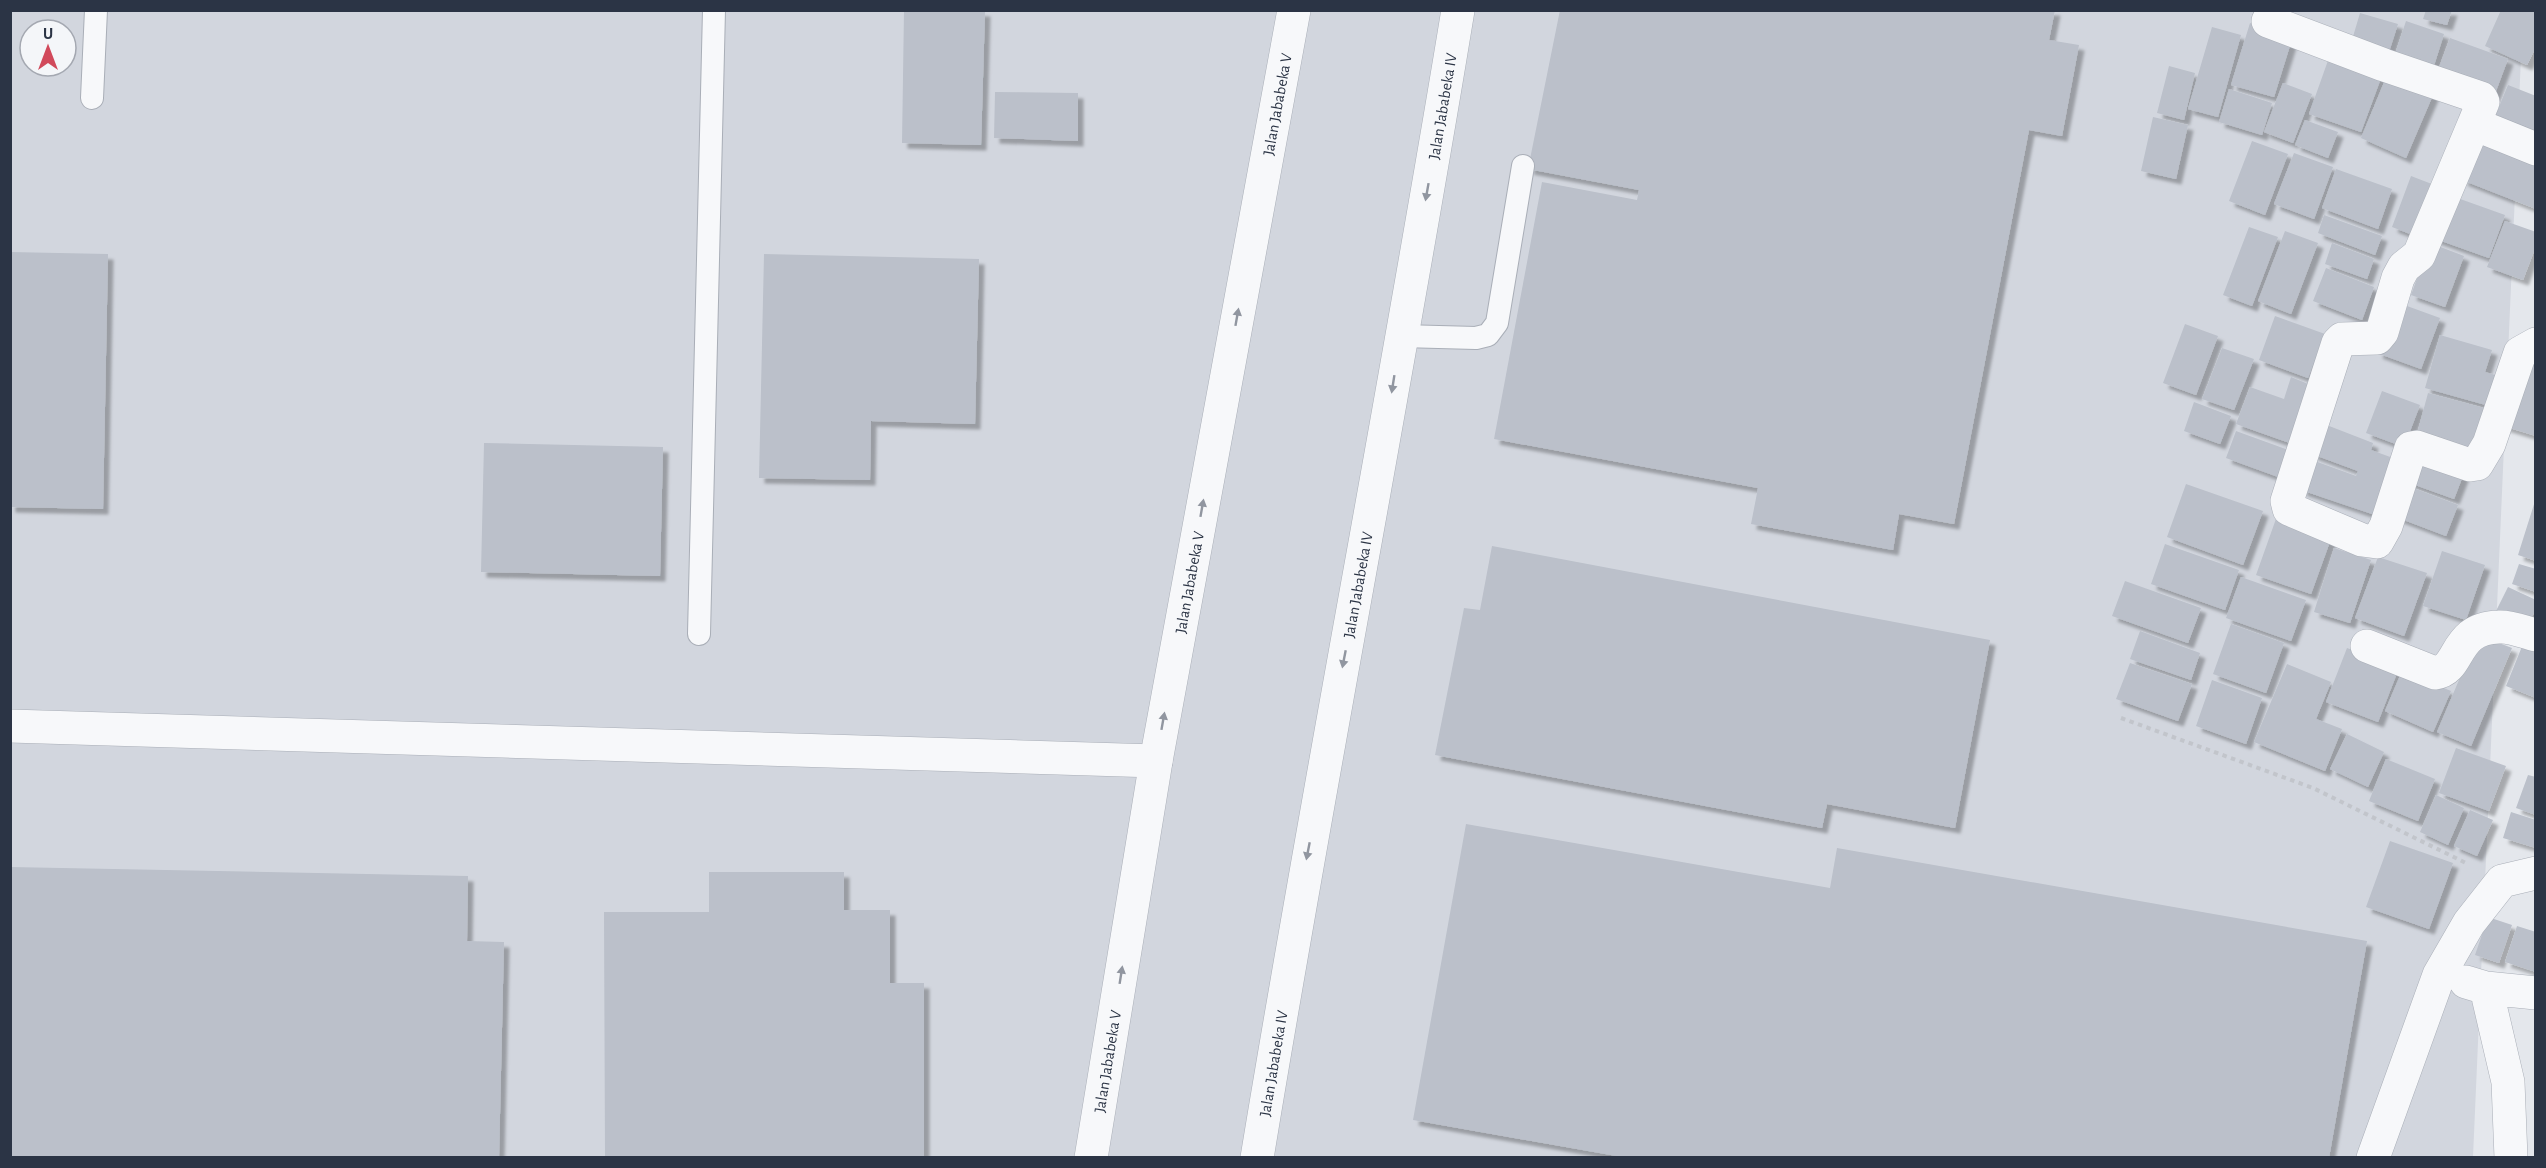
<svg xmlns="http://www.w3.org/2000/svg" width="2546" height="1168" font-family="'Alegreya Sans',sans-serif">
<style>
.built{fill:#d2d6de;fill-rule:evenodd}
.building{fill:#bbc0ca;filter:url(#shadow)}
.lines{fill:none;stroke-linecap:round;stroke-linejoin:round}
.service-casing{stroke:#a9aeb7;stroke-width:24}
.minor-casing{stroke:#a9aeb7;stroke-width:34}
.tertiary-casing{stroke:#a9aeb7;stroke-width:34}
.path{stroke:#c2c5cb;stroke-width:4;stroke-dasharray:4.5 4.5;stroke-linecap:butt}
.service{stroke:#f7f8fa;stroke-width:22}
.minor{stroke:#f7f8fa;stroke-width:33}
.tertiary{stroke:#f7f8fa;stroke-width:33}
.oneway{fill:#9196a0}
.labels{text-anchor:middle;stroke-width:4.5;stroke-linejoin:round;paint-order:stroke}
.street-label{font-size:16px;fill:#2b3445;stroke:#f4f6f9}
</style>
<defs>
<filter id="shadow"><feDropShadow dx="5.5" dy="5.5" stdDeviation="1.5" flood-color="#0004"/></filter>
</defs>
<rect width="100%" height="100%" fill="#e4e7ec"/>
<path class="built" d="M10 11H2523L2473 1157H11ZM30 30H66V66H30Z"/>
<path class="building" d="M904 10 985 11 981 145 902 143Z
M1560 10H2055L2049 40 2079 45 2062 136 2029 130 1954 524 1899 514 1893 550 1751 524 1758 488 1494 439 1542 182 1637 200 1639 190 1528 169Z
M2426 10H2452L2447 25 2423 19Z
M2501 10H2536V47L2527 65 2485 46Z
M2360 13 2398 24 2386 61 2349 50Z
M2406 21 2444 34 2431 75 2392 63Z
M2250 23 2293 36 2274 97 2231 85Z
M2212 27 2241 35 2218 117 2188 109Z
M2450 38 2508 59 2493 99 2435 78Z
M2331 52 2384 70 2361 132 2309 114Z
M2169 66 2195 73 2184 120 2157 113Z
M2390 68 2436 88 2406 158 2361 138Z
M2283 83 2312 94 2293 143 2264 132Z
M2508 85 2536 96V140L2491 126Z
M2229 89 2272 103 2262 135 2219 122Z
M995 92 1078 93V141L994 138Z
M2153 117 2188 125 2176 179 2141 171Z
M2305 120 2338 132 2328 158 2295 145Z
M2252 141 2288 154 2265 215 2229 201Z
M2479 141 2536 164V209L2462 180Z
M2294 153 2333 167 2314 219 2274 204Z
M2336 169 2392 189 2378 229 2322 208Z
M2411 176 2437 186 2418 237 2392 227Z
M2449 195 2505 215 2489 258 2433 238Z
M2324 215 2382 236 2375 255 2318 233Z
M2505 221 2536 232V246L2523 280 2487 267Z
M2249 227 2278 237 2252 306 2223 295Z
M2285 231 2318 243 2291 314 2258 301Z
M2332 243 2374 259 2367 279 2325 264Z
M2430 243 2464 256 2445 307 2411 295Z
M10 252 108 254 103 509 10 507Z
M764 254 979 259 975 424 871 421 870 480 759 478Z
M2326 268 2374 287 2362 320 2313 301Z
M2396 302 2440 318 2421 369 2377 353Z
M2275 316 2325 334 2308 378 2259 360Z
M2185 324 2218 336 2196 395 2163 383Z
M2440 335 2492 350 2485 372 2502 377 2493 407 2425 388Z
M2222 348 2254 359 2234 410 2202 399Z
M2536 357V436L2503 426Z
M2291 377 2318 388 2295 445 2236 424 2250 387 2284 399Z
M2382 391 2420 405 2404 447 2366 433Z
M2428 393 2484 408 2472 449 2417 434Z
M2194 402 2231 416 2220 444 2184 431Z
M2324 424 2373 443 2371 450 2404 462 2384 518 2301 490 2312 460 2356 476 2358 471 2312 454Z
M2236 431 2291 451 2281 478 2226 458Z
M484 443 663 447 660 576 481 572Z
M2416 450 2466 468 2454 499 2404 481Z
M2186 484 2263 511 2243 565 2167 537Z
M2408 486 2458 505 2446 536 2396 517Z
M2535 501H2536V561L2518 555Z
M2277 516 2332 536 2311 594 2256 575Z
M2165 544 2239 570 2225 610 2151 584Z
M1492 546 1990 640 1955 828 1827 804 1822 828 1435 755 1464 608 1480 610Z
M2334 548 2371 560 2350 623 2314 612Z
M2442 551 2485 565 2466 620 2423 606Z
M2378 557 2427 573 2404 636 2355 618Z
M2519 564 2536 569V592L2512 584Z
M2241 577 2306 600 2291 641 2226 618Z
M2125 581 2201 608 2188 643 2112 616Z
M2508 587 2536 600V609L2526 628 2495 613Z
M2231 624 2284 643 2266 693 2213 674Z
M2140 631 2200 653 2191 680 2130 659Z
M2478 635 2512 648 2471 746 2437 732Z
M2523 644 2536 649V698L2506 686Z
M2347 648 2399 668 2378 722 2326 702Z
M2130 663 2192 684 2178 721 2116 699Z
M2287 664 2331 682 2316 719 2342 729 2325 771 2254 742Z
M2402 671 2451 691 2433 732 2385 711Z
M2212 680 2262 698 2246 744 2196 726Z
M2347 734 2384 752 2368 787 2330 769Z
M2456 748 2506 766 2489 811 2439 793Z
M2386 759 2435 779 2418 821 2369 801Z
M2528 775 2536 777V815L2516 808Z
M2436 795 2464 808 2448 845 2420 832Z
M2470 810 2493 820 2477 856 2454 846Z
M2511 812 2536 820V848L2503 838Z
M1466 824 1830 888 1837 848 2367 941 2329 1158H1628L1413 1120Z
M2390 841 2453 863 2429 929 2366 907Z
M10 867 468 876 467 941 504 942 499 1158H10Z
M709 872H844V910H890V983H924V1158H605L604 912H709Z
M2488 917 2512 925 2499 963 2475 955Z
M2517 926 2536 932V972L2505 962Z"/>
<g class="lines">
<g class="service-casing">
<path id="service" d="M92 98 96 10
M1401 336 1476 338 1488 335 1497 323 1523 166
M699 634 714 10"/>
</g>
<g class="minor-casing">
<path id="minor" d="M2268 21 2384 65 2481 98 2483 102 2474 124 2536 149
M2474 124 2419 255 2404 267 2398 278 2382 332 2377 338 2342 339 2338 343 2287 501 2289 509 2362 540 2377 542 2386 526 2411 448 2417 447 2470 465 2477 464 2489 444 2520 353 2536 344
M2367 646 2435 673C2462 670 2452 628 2499 627 2510 626 2524 632 2536 635
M10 726 1156 761
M2466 982 2486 988 2536 993
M2486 988 2508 1082 2511 1158
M2373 1158 2439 975 2469 923 2502 881 2536 873"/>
</g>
<g class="tertiary-casing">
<g id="tertiary">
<path id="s1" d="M1091 1158 1156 761 1294 10"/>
<path id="s2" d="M1257 1158C1320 775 1395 394 1458 10"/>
</g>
</g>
<path class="path" d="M2121 718 2313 788 2468 864"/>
<use href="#service" class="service"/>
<use href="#minor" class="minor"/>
<use href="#tertiary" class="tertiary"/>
</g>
<defs><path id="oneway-solid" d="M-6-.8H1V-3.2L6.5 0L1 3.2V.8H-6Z" transform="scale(1.5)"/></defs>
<g class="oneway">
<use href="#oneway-solid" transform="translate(1427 192) rotate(100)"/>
<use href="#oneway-solid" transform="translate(1237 317) rotate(-80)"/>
<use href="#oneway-solid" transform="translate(1393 384) rotate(99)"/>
<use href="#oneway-solid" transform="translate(1202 508) rotate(-80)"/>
<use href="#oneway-solid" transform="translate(1344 659) rotate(101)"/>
<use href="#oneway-solid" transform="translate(1163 721) rotate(-80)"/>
<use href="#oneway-solid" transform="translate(1308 851) rotate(101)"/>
<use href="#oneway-solid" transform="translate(1121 975) rotate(-81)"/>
</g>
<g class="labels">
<g class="street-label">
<text dy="6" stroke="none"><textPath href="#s1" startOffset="1070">Jalan Jababeka V</textPath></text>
<text dy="6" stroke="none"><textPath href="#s2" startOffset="1068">Jalan Jababeka IV</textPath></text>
<text dy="6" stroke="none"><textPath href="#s1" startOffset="584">Jalan Jababeka V</textPath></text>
<text dy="6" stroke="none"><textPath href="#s2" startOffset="582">Jalan Jababeka IV</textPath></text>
<text dy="6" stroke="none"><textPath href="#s1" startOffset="98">Jalan Jababeka V</textPath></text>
<text dy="6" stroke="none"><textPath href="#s2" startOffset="96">Jalan Jababeka IV</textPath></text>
</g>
</g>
<rect width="2546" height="1168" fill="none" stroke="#2b3445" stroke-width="24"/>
<g transform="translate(48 48)"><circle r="28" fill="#f4f6f9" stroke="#a4a8b1" stroke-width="1.5"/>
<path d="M0-4.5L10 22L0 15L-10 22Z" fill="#d1495b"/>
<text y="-9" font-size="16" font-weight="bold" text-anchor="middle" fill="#2b3445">U</text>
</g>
</svg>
